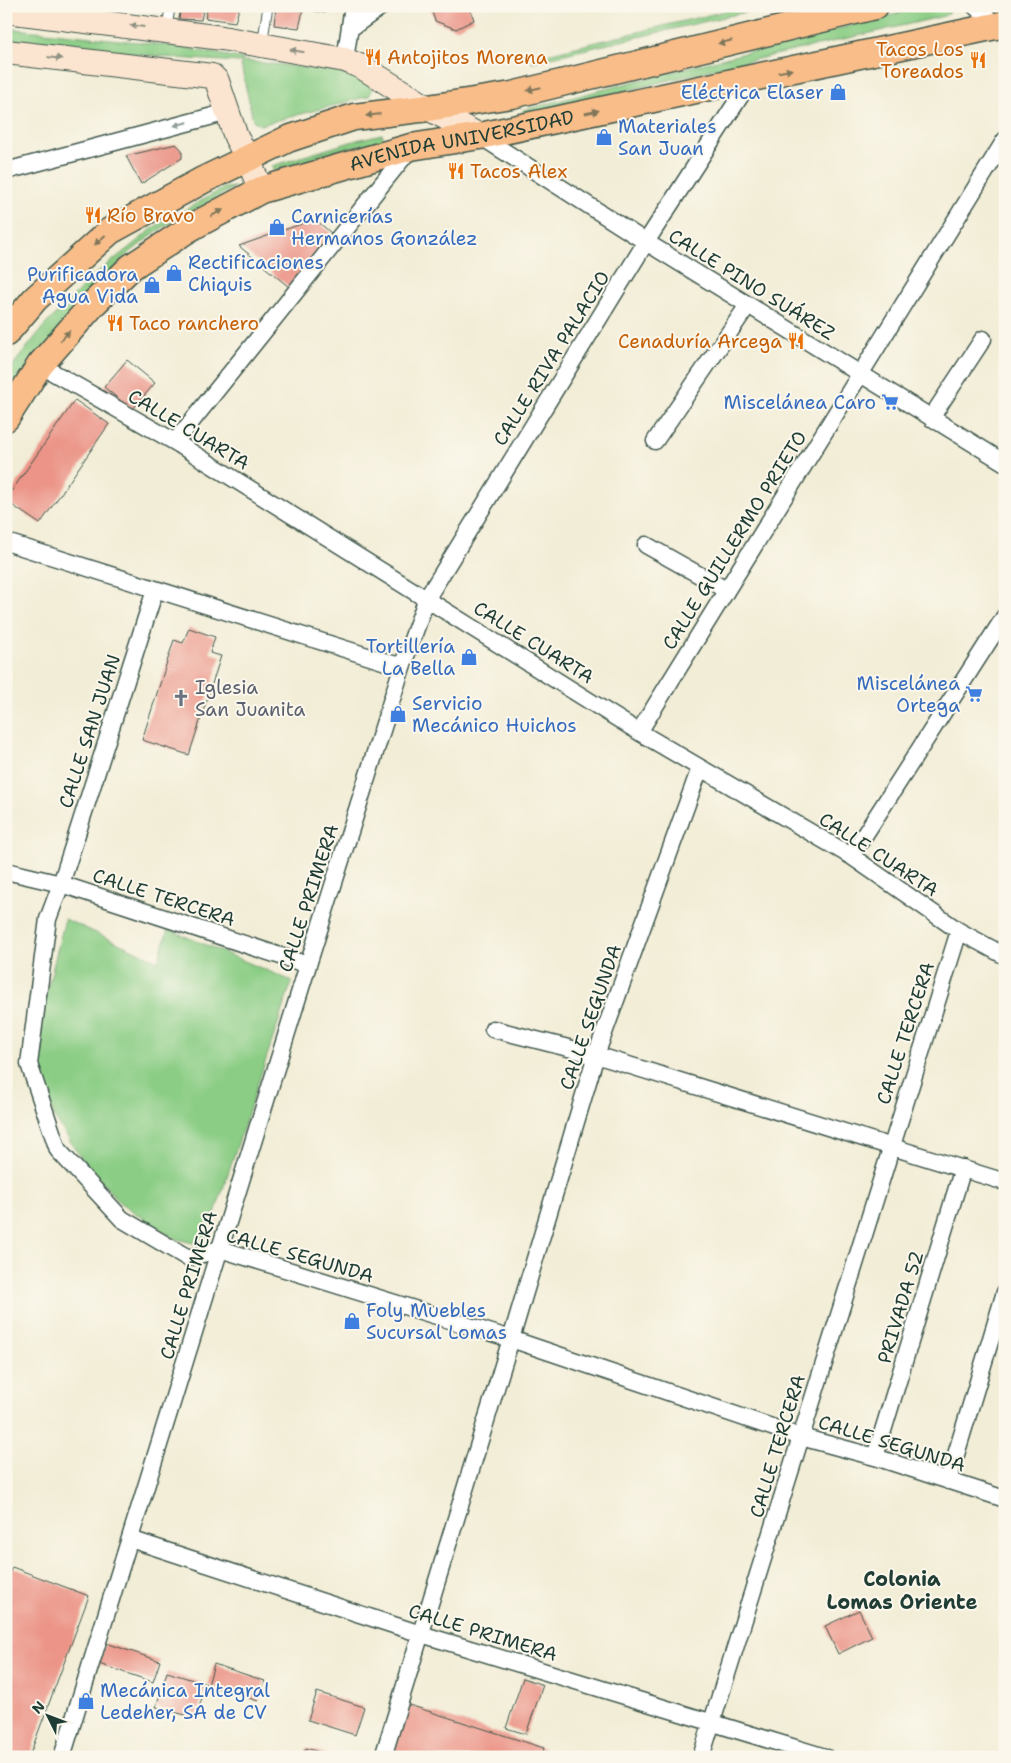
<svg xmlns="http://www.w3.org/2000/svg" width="1011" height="1763" font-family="'Shantell Sans',sans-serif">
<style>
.green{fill:#8bcd85;stroke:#55855c}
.building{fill:#eb9487}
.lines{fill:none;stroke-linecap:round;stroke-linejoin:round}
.lane-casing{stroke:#3f574c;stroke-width:11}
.street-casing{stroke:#3f574c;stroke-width:19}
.secondary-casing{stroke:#3f574c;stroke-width:26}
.primary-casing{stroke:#3f574c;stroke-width:29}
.lane{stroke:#fff;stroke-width:9}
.street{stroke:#fff;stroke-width:16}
.secondary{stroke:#fce5d0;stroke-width:24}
.primary{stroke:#f8bd89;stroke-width:26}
.oneway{fill:#8e9182}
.oneway2{fill:#81775a}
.oneway3{fill:#8f9e9a}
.labels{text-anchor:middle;stroke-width:4;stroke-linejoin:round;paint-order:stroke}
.food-label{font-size:19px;fill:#c56008;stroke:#fbf7ec;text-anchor:start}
.shop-label{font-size:19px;fill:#366cbe;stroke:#fbf7ec;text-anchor:start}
.street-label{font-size:19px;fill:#1f3d34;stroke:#fbf7ec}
.worship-label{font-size:19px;fill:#5b616d;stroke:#fbf7ec;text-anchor:start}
.neighbourhood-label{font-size:20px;font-weight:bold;fill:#1f3d34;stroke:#fbf7ec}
</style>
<rect width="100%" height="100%" fill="#fbf7ec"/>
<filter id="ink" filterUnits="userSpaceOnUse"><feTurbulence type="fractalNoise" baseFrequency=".02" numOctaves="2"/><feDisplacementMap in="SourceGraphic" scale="10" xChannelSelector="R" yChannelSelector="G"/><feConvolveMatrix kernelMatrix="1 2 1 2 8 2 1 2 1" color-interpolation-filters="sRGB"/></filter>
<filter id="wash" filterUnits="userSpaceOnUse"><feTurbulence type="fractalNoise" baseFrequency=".0096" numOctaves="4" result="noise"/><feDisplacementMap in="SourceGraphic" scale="20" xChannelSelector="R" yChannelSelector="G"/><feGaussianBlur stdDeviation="1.12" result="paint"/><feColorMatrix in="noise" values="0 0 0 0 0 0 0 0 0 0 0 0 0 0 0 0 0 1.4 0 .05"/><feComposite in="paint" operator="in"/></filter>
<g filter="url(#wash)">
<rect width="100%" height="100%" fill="#f2edd6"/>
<path class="green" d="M746 6H748L750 11 531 62 543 55Z
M927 6H949V13L944 16 723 67 526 115 523 113V110Z
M6 28 175 46 244 59 239 62 174 58 6 39Z
M245 61 357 73 373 89 369 96 260 125 253 120 241 65V62Z
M382 134 384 140 338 150 273 171 272 166 357 140Z
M235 187 157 231 123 258 6 402V374L44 326 97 273 156 226 224 188Z
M65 919 158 961 168 929 292 981 204 1246 173 1238 119 1202 82 1159 54 1117 38 1061 43 1007Z"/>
<g id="blocks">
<path class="building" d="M181 6H204L201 20 179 19Z
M208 6H240L235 22 205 18Z
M290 6H326L325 13Z
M430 6H469L474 20 456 29 435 21Z
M276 7 303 11 299 28 274 25Z
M176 144 182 150V158L141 184 126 156Z
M315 219 331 233 289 287 239 246Z
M127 360 155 383 132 410 104 387Z
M75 400 109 424 40 524 6 501V499Z
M189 628 215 637 210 653 221 656 189 755 142 740 174 640 183 643Z
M12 1567 89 1596 29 1757 6 1755V1582Z
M859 1610 872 1637 838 1654 825 1626Z
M106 1643 160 1661 153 1682 99 1664Z
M214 1664 265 1681 258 1701 208 1685Z
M167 1672 206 1684 196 1718 156 1707Z
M523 1678 543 1685 526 1734 506 1728Z
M317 1692 364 1707 355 1735 308 1720Z
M406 1704 544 1748 542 1757H389Z
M306 1748 332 1756V1757H303Z"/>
</g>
</g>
<g filter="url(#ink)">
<use href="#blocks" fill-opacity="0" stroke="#3f574c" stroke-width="1"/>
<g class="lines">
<g class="lane-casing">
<path id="lane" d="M167 30 170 6
M262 45 268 6"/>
</g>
<g class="street-casing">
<path id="street" d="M975 6 1001 30
M351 28 382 6
M345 60 353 6
M480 136 646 242 1005 463
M6 171 228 112
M40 365 175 442 639 732 851 856 959 931 1005 956
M931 418 983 339
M655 441 748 305
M175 442 410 149
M6 542 402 667
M646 545 726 590
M155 590 61 884 48 919 29 1064 58 1150 122 1219 188 1258 220 1249 511 1339 801 1437 875 1457 1005 1499
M639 732 1005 140
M851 856 1005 616
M6 871 61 884 308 965
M493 1029 596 1055 1005 1182
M875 1457 963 1168
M948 1481 1005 1292
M130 1539 421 1634 825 1757
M62 1757 308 965 402 667 427 598 646 242 752 78
M383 1757 511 1339 596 1055 700 768
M701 1757 959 931"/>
</g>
<g class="secondary-casing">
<path id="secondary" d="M6 11 222 38 345 60 362 67 428 108 480 136
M6 52 212 76 217 81 236 137 248 159 261 190"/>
</g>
<g class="primary-casing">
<g id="primary">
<path d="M6 333 35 299 110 231 203 180 288 139 354 117 428 108 512 95 875 6"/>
<path id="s1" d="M6 418 40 365 94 303 131 267 190 228 261 190 411 147 480 136 1005 24"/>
</g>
</g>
<use href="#lane" class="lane"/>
<use href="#street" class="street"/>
<use href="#secondary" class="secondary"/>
<use href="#primary" class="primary"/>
</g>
<defs><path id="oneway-solid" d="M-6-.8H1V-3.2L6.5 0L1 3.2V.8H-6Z" transform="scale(1.25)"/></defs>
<g class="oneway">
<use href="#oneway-solid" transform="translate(137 26) rotate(-173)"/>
<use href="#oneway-solid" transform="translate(297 51) rotate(-170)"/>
<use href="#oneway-solid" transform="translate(55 58) rotate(7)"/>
</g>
<g class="oneway2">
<use href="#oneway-solid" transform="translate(725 42) rotate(167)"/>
<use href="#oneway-solid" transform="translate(785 71) rotate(-12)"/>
<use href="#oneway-solid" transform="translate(534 89) rotate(166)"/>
<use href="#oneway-solid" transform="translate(592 112) rotate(-12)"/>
<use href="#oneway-solid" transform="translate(373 115) rotate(173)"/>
<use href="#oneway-solid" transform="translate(217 213) rotate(-28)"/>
<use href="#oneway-solid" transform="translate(100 240) rotate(138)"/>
<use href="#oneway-solid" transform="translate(65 336) rotate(-49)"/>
</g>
<use class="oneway3" href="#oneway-solid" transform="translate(181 124) rotate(165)"/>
</g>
<defs>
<g id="restaurant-bare" transform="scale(1.35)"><path d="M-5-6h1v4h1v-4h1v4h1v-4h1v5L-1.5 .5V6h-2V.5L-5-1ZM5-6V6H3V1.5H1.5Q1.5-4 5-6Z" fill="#e8710a" stroke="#fbf7ec" stroke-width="2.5" paint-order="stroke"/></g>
<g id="shop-bare" transform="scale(1.35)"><path d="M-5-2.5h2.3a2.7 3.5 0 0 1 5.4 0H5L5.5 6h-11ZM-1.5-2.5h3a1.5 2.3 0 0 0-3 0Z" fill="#3f7fe0" stroke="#fbf7ec" stroke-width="2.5" paint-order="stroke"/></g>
<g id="supermarket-bare" transform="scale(1.35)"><path d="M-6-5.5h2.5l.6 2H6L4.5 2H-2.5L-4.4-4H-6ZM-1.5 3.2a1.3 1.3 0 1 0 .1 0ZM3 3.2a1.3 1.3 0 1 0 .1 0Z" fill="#3f7fe0" stroke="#fbf7ec" stroke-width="2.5" paint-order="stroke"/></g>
<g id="church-bare" transform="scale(1.35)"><path d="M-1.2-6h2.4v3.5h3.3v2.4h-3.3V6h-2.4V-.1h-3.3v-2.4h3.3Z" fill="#6b7280" stroke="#fbf7ec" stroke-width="2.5" paint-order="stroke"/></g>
</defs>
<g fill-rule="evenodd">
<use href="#restaurant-bare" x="373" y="57"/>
<use href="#restaurant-bare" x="978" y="60"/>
<use href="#shop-bare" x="838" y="92"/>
<use href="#shop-bare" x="604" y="137"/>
<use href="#restaurant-bare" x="456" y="171"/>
<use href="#restaurant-bare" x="93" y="215"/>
<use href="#shop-bare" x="277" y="227"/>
<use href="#shop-bare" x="174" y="273"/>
<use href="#shop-bare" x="152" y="285"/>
<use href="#restaurant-bare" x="115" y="323"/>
<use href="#restaurant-bare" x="796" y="341"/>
<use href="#supermarket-bare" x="890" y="402"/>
<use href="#shop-bare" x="469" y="657"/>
<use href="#supermarket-bare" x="974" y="694"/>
<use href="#church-bare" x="181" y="698"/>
<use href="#shop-bare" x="398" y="714"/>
<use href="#shop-bare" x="352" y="1321"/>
<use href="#shop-bare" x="86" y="1701"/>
</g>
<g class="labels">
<g class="food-label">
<text x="964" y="56" text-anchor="end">Tacos Los<tspan x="964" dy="22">Toreados</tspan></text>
<text x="387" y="64">Antojitos Morena</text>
<text x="470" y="178">Tacos Alex</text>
<text x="107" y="222">Río Bravo</text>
<text x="129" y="330">Taco ranchero</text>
<text x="782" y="348" text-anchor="end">Cenaduría Arcega</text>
</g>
<g class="shop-label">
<text x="824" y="99" text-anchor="end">Eléctrica Elaser</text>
<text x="618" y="133">Materiales<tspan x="618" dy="22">San Juan</tspan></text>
<text x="291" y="223">Carnicerías<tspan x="291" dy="22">Hermanos González</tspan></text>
<text x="188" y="269">Rectificaciones<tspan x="188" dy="22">Chiquis</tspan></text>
<text x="138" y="281" text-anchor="end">Purificadora<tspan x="138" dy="22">Agua Vida</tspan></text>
<text x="876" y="409" text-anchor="end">Miscelánea Caro</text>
<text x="455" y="653" text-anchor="end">Tortillería<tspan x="455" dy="22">La Bella</tspan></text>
<text x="960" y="690" text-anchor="end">Miscelánea<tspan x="960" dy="22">Ortega</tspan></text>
<text x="412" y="710">Servicio<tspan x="412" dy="22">Mecánico Huichos</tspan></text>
<text x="366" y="1317">Foly Muebles<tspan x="366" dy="22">Sucursal Lomas</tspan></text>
<text x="100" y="1697">Mecánica Integral<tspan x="100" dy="22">Ledeher, SA de CV</tspan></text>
</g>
<g class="street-label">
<text dy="7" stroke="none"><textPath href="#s1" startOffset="555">AVENIDA UNIVERSIDAD</textPath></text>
<text transform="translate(752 284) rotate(32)" y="7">CALLE PINO SUÁREZ</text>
<text transform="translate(551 358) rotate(-58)" y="7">CALLE RIVA PALACIO</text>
<text transform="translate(189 429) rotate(31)" y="7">CALLE CUARTA</text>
<text transform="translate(734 540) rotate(-58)" y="7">CALLE GUILLERMO PRIETO</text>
<text transform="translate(534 642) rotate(32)" y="7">CALLE CUARTA</text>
<text transform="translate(89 731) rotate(-72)" y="7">CALLE SAN JUAN</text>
<text transform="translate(879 854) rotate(33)" y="7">CALLE CUARTA</text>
<text transform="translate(164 897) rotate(18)" y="7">CALLE TERCERA</text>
<text transform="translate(308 898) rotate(-72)" y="7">CALLE PRIMERA</text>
<text transform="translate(590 1017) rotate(-71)" y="7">CALLE SEGUNDA</text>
<text transform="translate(905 1033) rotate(-72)" y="7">CALLE TERCERA</text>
<text transform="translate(300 1255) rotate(16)" y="7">CALLE SEGUNDA</text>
<text transform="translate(188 1285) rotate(-73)" y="7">CALLE PRIMERA</text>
<text transform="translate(900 1307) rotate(-73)" y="7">PRIVADA 52</text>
<text transform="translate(892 1443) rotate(17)" y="7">CALLE SEGUNDA</text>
<text transform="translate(777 1446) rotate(-73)" y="7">CALLE TERCERA</text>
<text transform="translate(483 1632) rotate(17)" y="7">CALLE PRIMERA</text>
</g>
<g class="worship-label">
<text x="195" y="694">Iglesia<tspan x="195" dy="22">San Juanita</tspan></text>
</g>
<g class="neighbourhood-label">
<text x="902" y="1586">Colonia<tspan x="902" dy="23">Lomas Oriente</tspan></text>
</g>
</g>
<rect width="1011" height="1763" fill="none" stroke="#fbf7ec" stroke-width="25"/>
<g transform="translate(48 1716) rotate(312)" stroke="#fbf7ec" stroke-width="4" paint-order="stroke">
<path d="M0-4L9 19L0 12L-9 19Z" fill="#1f3d34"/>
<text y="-8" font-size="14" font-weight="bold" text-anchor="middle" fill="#1f3d34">N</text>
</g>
</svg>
